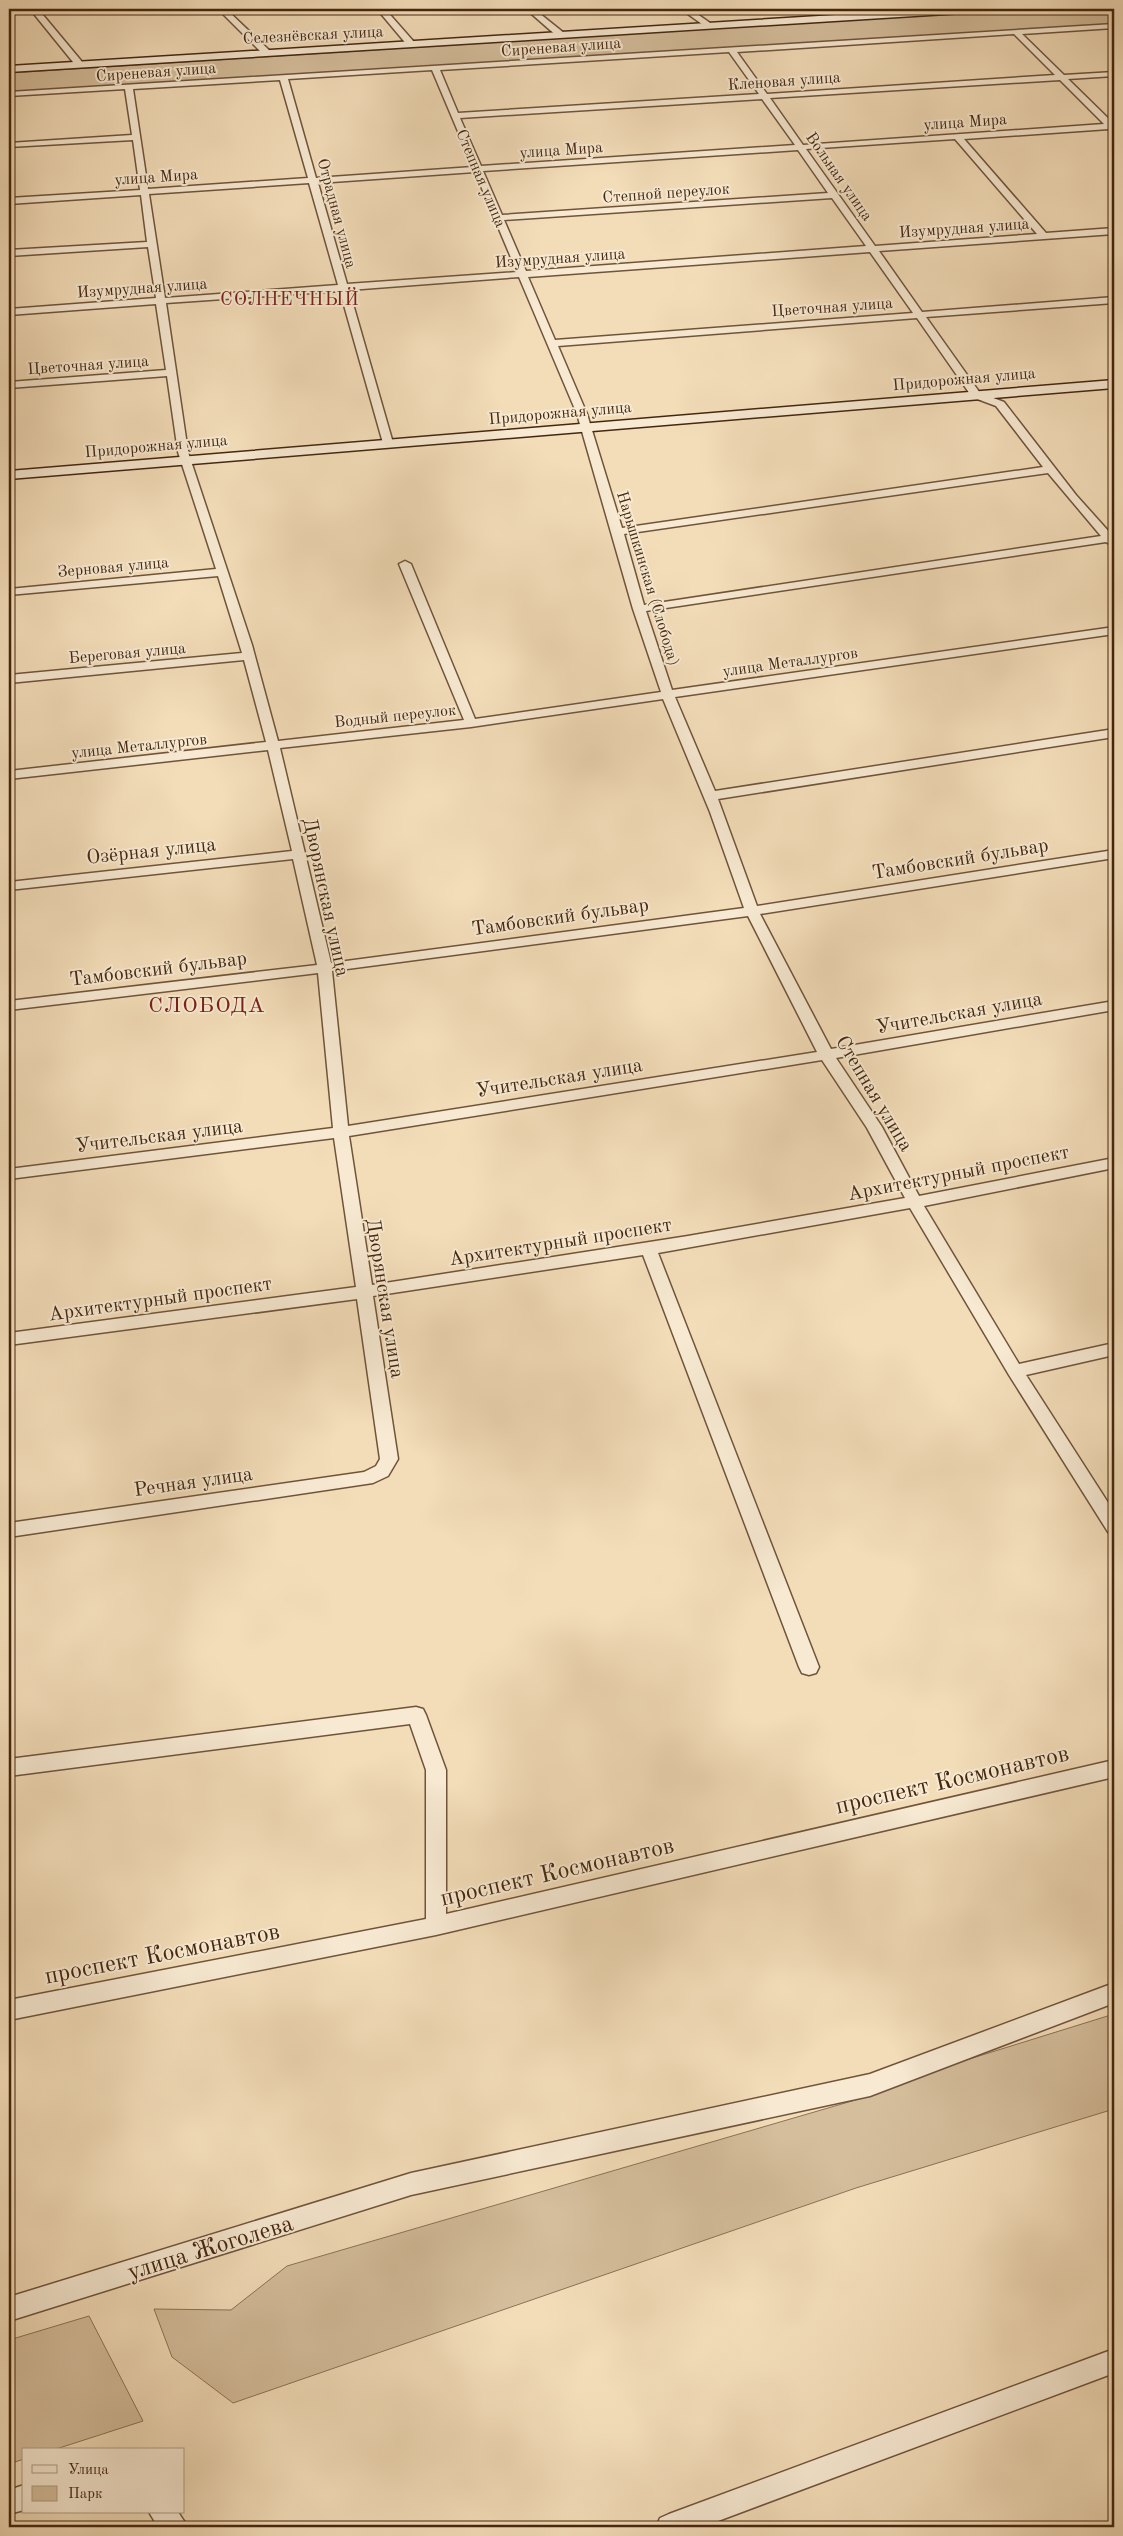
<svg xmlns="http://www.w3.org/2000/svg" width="1123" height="2536" font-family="'Old Standard TT',serif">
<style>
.green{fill:#d5be9c;stroke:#8c7256}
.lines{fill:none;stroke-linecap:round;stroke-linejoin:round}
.street-casing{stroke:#70543a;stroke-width:3}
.secondary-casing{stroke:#44270f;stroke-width:3}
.street{fill:#f7e9d2;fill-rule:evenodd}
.secondary{fill:#f7e9d2;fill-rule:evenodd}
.labels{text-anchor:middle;stroke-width:4;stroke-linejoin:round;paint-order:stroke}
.far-street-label{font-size:16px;fill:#44270f;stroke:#f7e9d2}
.far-quarter-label{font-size:19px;letter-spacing:1px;fill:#7a1f14;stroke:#f7e9d2}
.street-label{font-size:20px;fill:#44270f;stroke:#f7e9d2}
.quarter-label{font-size:22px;letter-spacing:1px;fill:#7a1f14;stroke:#f7e9d2}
.near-street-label{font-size:24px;fill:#44270f;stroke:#f7e9d2}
</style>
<rect width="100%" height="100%" fill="#f3ddb9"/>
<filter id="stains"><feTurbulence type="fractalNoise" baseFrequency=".004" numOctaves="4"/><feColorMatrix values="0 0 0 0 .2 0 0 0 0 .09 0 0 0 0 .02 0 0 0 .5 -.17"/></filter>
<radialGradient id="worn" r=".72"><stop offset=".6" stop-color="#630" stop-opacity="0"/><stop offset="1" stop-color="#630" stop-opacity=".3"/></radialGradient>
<path class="green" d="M1025 9H1114V24L9 92V73Z
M1114 2014V2109L856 2188 233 2403 172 2357 154 2309 231 2310 287 2266 852 2101 950 2065Z
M89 2316 143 2421 53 2450H24V2459L9 2464V2340Z"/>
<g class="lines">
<g class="street-casing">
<path id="street" d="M30 9H38L83 63V67H77Z
M218 9H226L270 51V55H264Z
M377 9H385L414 42V46H408Z
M526 9H534L564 33V37H558Z
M681 9H690L713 25 706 27Z
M1114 24V28L1022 34 1064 75 1114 72V76L1068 79 1114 124V131L1109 129 964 139 1046 233 1114 228V234L879 251 922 312 1114 297V303L926 317 980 393 1004 402 1076 495 1111 534H1114V547L1106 542 646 611 672 690 1114 627V634L675 697 715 791 1114 729V737L718 799 757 906 1114 850V858L760 914 831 1049 1114 1001V1010L836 1058 882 1127 919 1196 1114 1158V1168L924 1206 1019 1364 1114 1343V1355L1026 1375 1114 1512V1534L1108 1532 1009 1375 910 1208 658 1253 819 1667 816 1673 809 1675 802 1673 799 1667 643 1255 373 1296 398 1459 388 1476 373 1483 9 1537V1523L364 1472 376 1466 380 1459 357 1299 9 1345V1333L356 1287 334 1138 9 1179V1169L333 1128 318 973 9 1010V1001L317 965 293 859 9 890V882L292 851 268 750 9 779V771L266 742 244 660 9 683V675L242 653 218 576 9 595V589L216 569 178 452 167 376 9 388V382L166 370 156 304 9 315V309L156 298 148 247 9 256V250L147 242 141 195 9 204V198L140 190 133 140 9 147V143L132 135 125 89 9 96V92ZM1014 34 1055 75 767 94 737 52ZM729 52 759 94 458 113 440 70ZM432 70 473 167 316 178 288 79ZM280 80 308 178 148 189 133 89ZM1060 80 1104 124 803 145 770 98ZM762 99 795 145 481 166 460 118ZM955 139 1037 234 875 246 806 149ZM798 150 828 193 502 215 483 171ZM475 172 517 272 347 284 318 183ZM309 183 338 285 165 298 149 194ZM832 198 866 246 526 271 504 220ZM870 252 913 313 555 340 528 277ZM519 277 577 414 633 609 661 692 475 719 411 564 405 561 399 564 464 720 278 741 252 645 188 452 166 303 340 291 383 443 388 446 393 443 349 290ZM917 318 972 397 996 406 1043 467 622 528 587 414 558 346ZM1048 473 1101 536 644 605 624 534ZM663 699 710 812 744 908 331 963 280 748 471 727ZM748 916 817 1052 348 1126 332 971ZM822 1060 867 1128 905 1198 688 1236 372 1285 349 1136Z
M416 1707 423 1709 426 1715 446 1770V1914L1114 1760V1777L436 1935 9 2020V2000L426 1919V1770L410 1724 9 1776V1759Z
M1114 1983V2003L870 2096 411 2195 9 2321V2297L411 2173 870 2074Z
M1114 2349V2373L702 2527H656L660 2518 669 2514Z
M24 2485V2510L9 2514V2490Z
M149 2512H178L188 2527H158Z"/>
</g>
<g class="secondary-casing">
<path id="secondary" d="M933 9H984L979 12 9 72V66Z
M1114 380V388L9 479V471Z"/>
</g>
<use href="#street" class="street"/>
<use href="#secondary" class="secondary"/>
</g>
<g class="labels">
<g class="far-street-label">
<text transform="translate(313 34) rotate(-3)" y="6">Селезнёвская улица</text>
<text transform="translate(561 46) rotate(-4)" y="6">Сиреневая улица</text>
<text transform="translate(156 71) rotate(-4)" y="6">Сиреневая улица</text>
<text transform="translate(784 80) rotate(-4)" y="6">Кленовая улица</text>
<text transform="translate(965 121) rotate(-4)" y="6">улица Мира</text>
<text transform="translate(561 149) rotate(-4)" y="6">улица Мира</text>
<text transform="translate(156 176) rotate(-4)" y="6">улица Мира</text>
<text transform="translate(840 176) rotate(55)" y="6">Вольная улица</text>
<text transform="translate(482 178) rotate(67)" y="6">Степная улица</text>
<text transform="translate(666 192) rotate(-4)" y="6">Степной переулок</text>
<text transform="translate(338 213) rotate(75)" y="6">Отрадная улица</text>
<text transform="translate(964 227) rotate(-4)" y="6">Изумрудная улица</text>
<text transform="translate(560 257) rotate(-4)" y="6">Изумрудная улица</text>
<text transform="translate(142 287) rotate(-4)" y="6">Изумрудная улица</text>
<text transform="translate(832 306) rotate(-4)" y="6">Цветочная улица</text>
<text transform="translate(88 364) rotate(-4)" y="6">Цветочная улица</text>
<text transform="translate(964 378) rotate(-5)" y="6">Придорожная улица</text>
<text transform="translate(560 412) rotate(-5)" y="6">Придорожная улица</text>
<text transform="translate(156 445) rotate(-5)" y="6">Придорожная улица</text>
<text transform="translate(113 566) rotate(-5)" y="6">Зерновая улица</text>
<text transform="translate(649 578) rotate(73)" y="6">Нарышкинская (Слобода)</text>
<text transform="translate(127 652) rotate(-5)" y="6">Береговая улица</text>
<text transform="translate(790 661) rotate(-8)" y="6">улица Металлургов</text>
<text transform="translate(395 715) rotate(-6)" y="6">Водный переулок</text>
<text transform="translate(139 745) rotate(-6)" y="6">улица Металлургов</text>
</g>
<g class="far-quarter-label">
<text x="290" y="305">СОЛНЕЧНЫЙ</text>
</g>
<g class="street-label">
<text transform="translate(151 850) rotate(-6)" y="7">Озёрная улица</text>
<text transform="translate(960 858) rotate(-9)" y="7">Тамбовский бульвар</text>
<text transform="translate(327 897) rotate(78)" y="7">Дворянская улица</text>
<text transform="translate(560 916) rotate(-8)" y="7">Тамбовский бульвар</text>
<text transform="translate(158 968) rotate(-7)" y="7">Тамбовский бульвар</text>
<text transform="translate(959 1012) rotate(-10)" y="7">Учительская улица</text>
<text transform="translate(559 1077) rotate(-9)" y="7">Учительская улица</text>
<text transform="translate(875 1093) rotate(59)" y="7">Степная улица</text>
<text transform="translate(159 1135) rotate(-7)" y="7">Учительская улица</text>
<text transform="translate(958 1172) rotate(-11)" y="7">Архитектурный проспект</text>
<text transform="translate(560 1241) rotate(-9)" y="7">Архитектурный проспект</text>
<text transform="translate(160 1298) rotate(-8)" y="7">Архитектурный проспект</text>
<text transform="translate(386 1298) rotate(81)" y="7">Дворянская улица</text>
<text transform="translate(193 1481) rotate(-8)" y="7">Речная улица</text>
</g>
<g class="quarter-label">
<text x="207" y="1012">СЛОБОДА</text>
</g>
<g class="near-street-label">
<text transform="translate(952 1779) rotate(-13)" y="8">проспект Космонавтов</text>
<text transform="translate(557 1871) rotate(-13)" y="8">проспект Космонавтов</text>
<text transform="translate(162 1953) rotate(-11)" y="8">проспект Космонавтов</text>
<text transform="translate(210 2247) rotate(-17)" y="8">улица Жоголева</text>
</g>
</g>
<rect width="1123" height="2536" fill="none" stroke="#f3ddb9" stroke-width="30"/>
<rect x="10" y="10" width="1103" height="2516" fill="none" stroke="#44270f" stroke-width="2.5"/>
<rect x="15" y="15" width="1093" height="2506" fill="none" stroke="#44270f"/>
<rect x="22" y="2448" width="162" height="65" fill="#f7e9d2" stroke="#af9b84"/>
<rect x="32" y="2465" width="25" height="8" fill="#f7e9d2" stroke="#af9b84"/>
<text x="68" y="2474" font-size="15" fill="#44270f">Улица</text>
<rect x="32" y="2486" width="25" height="15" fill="#d5be9c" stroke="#af9b84"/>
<text x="68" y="2498" font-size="15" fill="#44270f">Парк</text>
<rect width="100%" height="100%" filter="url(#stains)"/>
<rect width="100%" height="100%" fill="url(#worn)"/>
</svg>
